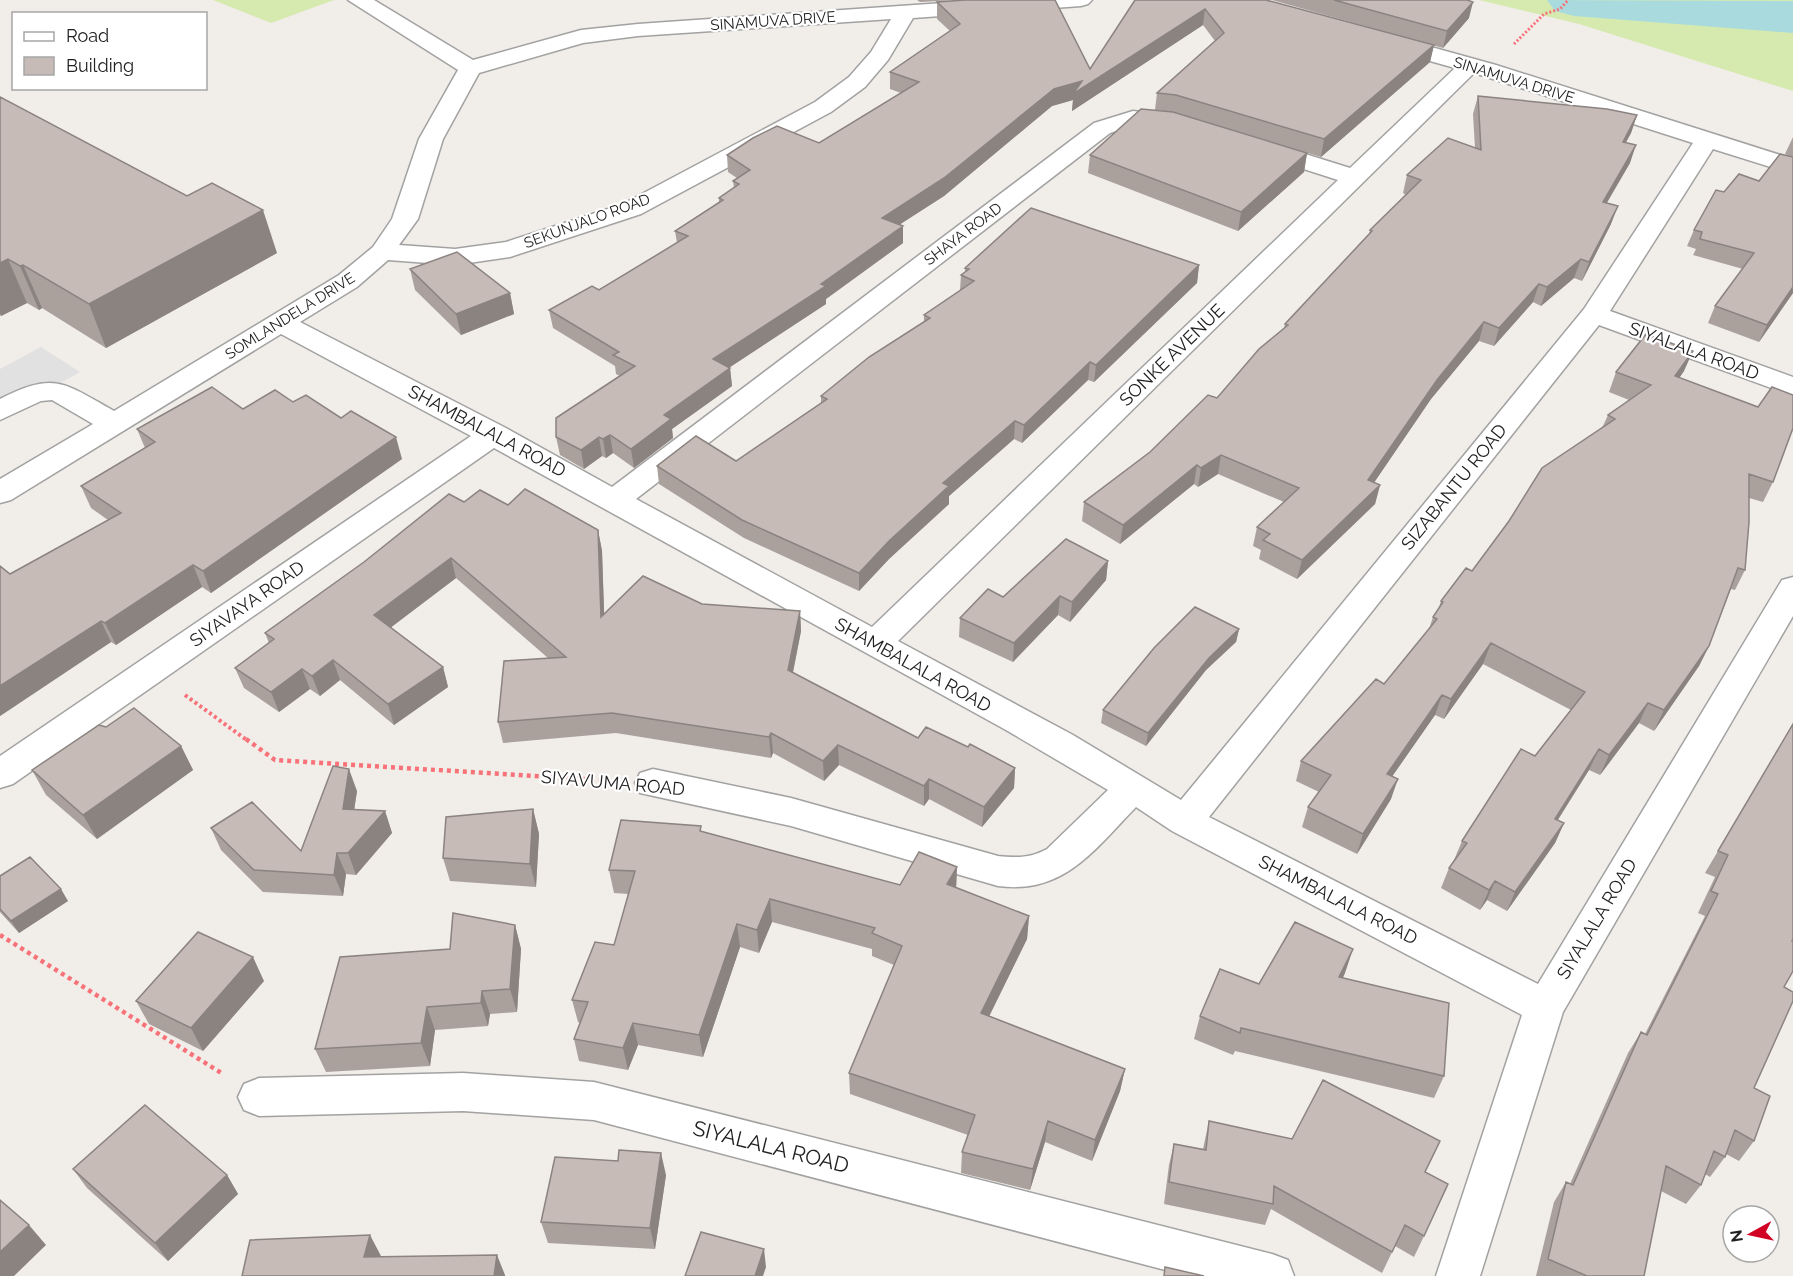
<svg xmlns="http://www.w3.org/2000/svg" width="1793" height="1276" font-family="Raleway,sans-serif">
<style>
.grass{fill:#d6eaaf}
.parking{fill:#e1e1e1}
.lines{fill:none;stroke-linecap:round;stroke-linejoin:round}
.river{fill:#a9dbde;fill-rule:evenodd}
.minor-casing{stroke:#a2a2a2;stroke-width:3}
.path-far2{stroke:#f8727a;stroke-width:3;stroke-dasharray:2 2;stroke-linecap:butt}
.path-far1{stroke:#f8727a;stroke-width:4;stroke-dasharray:3 3;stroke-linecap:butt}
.path{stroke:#f8727a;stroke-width:4.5;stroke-dasharray:4 4;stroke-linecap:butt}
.minor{fill:#fff;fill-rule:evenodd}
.wall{fill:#aaa19d}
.shaded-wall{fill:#8b8380}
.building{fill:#c6bbb7;stroke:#8b8380;stroke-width:1.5}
.labels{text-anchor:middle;stroke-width:4.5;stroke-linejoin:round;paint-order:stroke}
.far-street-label{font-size:15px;fill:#212121;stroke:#fff}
.street-label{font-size:18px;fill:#212121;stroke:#fff}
.near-street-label{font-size:21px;fill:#212121;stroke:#fff}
</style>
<rect width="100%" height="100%" fill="#f1ede8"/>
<path class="grass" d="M213 0H334L271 23Z
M1479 0H1793V91L1579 24Z"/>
<path class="parking" d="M41 347 80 372 0 416V369Z"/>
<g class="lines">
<path class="river" d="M1547 0 1793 1V33L1574 16 1555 11Z"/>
<g class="minor-casing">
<path id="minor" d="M348 0H374L473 60 581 30 638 24 987 0H1092L1088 4 1081 6 913 18 888 60 865 87 831 112 641 214 510 257 455 265 388 260 357 287 300 322 504 427 612 487 1094 123 1133 111 1183 117 1187 122 1183 127 1175 129 1134 125 1110 133 636 499 872 627 1338 180 1254 153 1250 148 1254 143H1270L1350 168 1455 68 1380 47 1377 42 1380 37 1388 35 1496 65 1793 159V174L1713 149 1610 311 1793 377V396L1599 325 1209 817 1538 984 1782 580 1793 577V616L1563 1012 1480 1276H1436L1522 1015 1172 831 1136 807C1095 849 1064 895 998 886L791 826 640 793 635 783 640 773 653 769 791 798 998 856C1016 858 1031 858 1047 849L1108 790 1006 730 494 448 13 784 0 788V756L471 436 281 334 11 500 0 503V479L93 424 52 400 41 401 0 420V399C55 371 64 383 114 411L339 275 373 247 392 219 419 139 458 70ZM891 19 871 52 849 77 815 102 623 204 506 242 455 249 399 245 418 219 443 139 479 73 583 43 638 36ZM1474 73 1693 143 1584 309 1181 800 1073 735 898 641Z
M463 1073 594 1082 1272 1254 1288 1260 1294 1276H1188L594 1120 463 1111 259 1116 244 1110 238 1097 244 1084 259 1078Z"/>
</g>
<path class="path-far2" d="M1514 44 1544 14 1560 9 1568 0"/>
<path class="path-far1" d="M185 695 248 741"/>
<path class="path" d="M246 739 275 760 615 781
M0 935 223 1074"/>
<use href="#minor" class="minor"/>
</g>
<path class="wall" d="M917 0H954L920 2Z
M1135 0H1266L1434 45 1430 62 1321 157 1174 112 1155 110 1157 93 1215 41 1203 25 1072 111 1073 100 1052 106 944 196 900 224 903 226V243L826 299V304L730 367V368L732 386 672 429 673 438 634 468 613 453 606 458 602 456 584 469 560 455 556 437 620 376 616 374 615 366 553 328 549 310 599 290 677 243 675 231 719 202V198L734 188 733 181 737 178 728 172 727 155 819 143 901 93 890 89V72L950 31 937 19V2L1090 69Z
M1272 0H1467L1469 18 1443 48Z
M1478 96 1637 115 1631 133 1626 142 1630 163 1606 203 1611 224 1582 281 1574 278 1541 306 1533 302 1494 346 1479 341 1431 399 1374 482 1380 485 1375 504 1297 579 1259 559 1261 550 1253 546 1257 527 1284 502 1218 474 1198 487 1194 484 1120 544 1082 521 1084 502 1150 452 1217 398 1284 328 1285 324 1369 234 1370 230 1406 195 1403 193 1407 175 1475 148 1473 114Z
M0 97 277 253 106 348 42 308 39 310 27 303 1 316 0 315Z
M1793 137V157L1785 154Z
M1307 153 1304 172 1238 231 1088 173 1090 155Z
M1724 192 1793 293 1759 342 1708 323 1715 306 1743 269 1693 255 1696 249 1687 246 1694 230Z
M1199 265 1197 283 1094 382 1088 380 1022 443 1014 439 949 496V504L889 559 859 591 744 538 659 484 657 466 736 461 821 403V396L924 322V315L960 290 961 275 965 272V268Z
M410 269 510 293 514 314 461 335 415 290Z
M1684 371 1679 378 1773 482 1763 502 1749 498 1745 570 1735 590 1731 589 1709 646 1699 666 1654 731 1639 723 1600 775 1589 770 1558 820 1564 823 1555 843 1507 911 1487 900 1480 910 1441 888 1449 868 1454 860 1462 841 1535 756 1571 710 1483 664 1444 719 1435 715 1392 776 1391 799 1357 854 1302 827 1308 807 1319 792 1296 781 1301 761 1384 684 1429 629 1433 617 1438 610 1441 601 1472 571 1603 426 1608 415 1629 400 1609 392 1616 372Z
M293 402 402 459 211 593 202 587 116 645 111 642 0 716V566L10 574 108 520 91 508 81 486 145 448 137 429 243 409Z
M464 502 508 505 598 530 602 551 604 614 702 604 800 611 801 631 793 673 918 738 968 747 1015 768 1014 788 982 827 929 799 924 806 839 765 824 781 773 753 771 758 616 733 503 743 498 722 548 658 456 578 391 627 443 667 448 687 394 725 340 680 320 696 310 689 279 712 244 688 235 668 269 643 265 633Z
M1108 561 1106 580 1070 622 1058 615 1013 662 959 637 960 618 1003 597Z
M1239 629 1236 642 1206 670 1146 746 1101 723 1103 710Z
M1793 724 1792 941 1784 987 1754 1088V1141L1739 1161 1726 1154 1725 1157 1710 1177 1705 1174 1701 1185 1686 1204 1661 1191 1644 1276H1536L1554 1202 1566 1182 1570 1184 1628 1053 1641 1032 1645 1034 1705 916 1698 913 1715 877 1705 873Z
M181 746 193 770 97 839 46 795 32 770Z
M357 791 354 810 385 811 392 833 356 875 346 874 343 896 263 892 221 850 211 828 301 851Z
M533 809 539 834 536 887 450 881 443 858Z
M701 831 900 885 957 867 956 888 1029 916 1027 939 989 1016 1125 1069 1120 1091 1092 1161 1045 1142 1030 1190 961 1173 962 1152 968 1135 850 1094 849 1073 894 965 872 956V949L772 922 759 953 740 947 703 1057 638 1045 628 1070 579 1061 574 1039 580 1023 578 1022 572 1000 614 945 628 894 614 893 609 870Z
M0 876 68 901 19 933 0 912Z
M515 925 521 949 517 1012 490 1014 488 1026 435 1030 430 1066 326 1072 315 1049 450 949Z
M1345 973 1343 978 1444 1076 1434 1098 1235 1051 1233 1055 1194 1039 1200 1016 1259 984Z
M264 981 203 1051 149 1024 136 1001Z
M1209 1121 1425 1172 1424 1236 1414 1257 1395 1246 1382 1273 1271 1209 1265 1225 1164 1204 1169 1165 1174 1144 1203 1149Z
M73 1169 227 1175 238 1194 168 1261 87 1188Z
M666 1175 655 1249 548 1243 541 1222Z"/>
<path class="shaded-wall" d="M1473 2 1469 18 1443 48 1447 31Z
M1205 9 1203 25 1072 111 1073 100 1052 106 944 196 882 236V218L1054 89Z
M1434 45 1430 62 1321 157 1324 139Z
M1637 115 1631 133 1617 159 1623 142Z
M1636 145 1630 163 1597 220 1603 202Z
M1307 153 1304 172 1238 231 1241 212Z
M1618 206 1611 224 1582 281 1589 262Z
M263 210 277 253 106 348 89 304Z
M903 226V243L826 299V304L715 377 713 359Z
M8 259 27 303 1 316 0 313V263Z
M1581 259 1574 278 1541 306 1547 287Z
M23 265 42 308 39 310 20 266Z
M1199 265 1197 283 1094 382 1096 365Z
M1539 284 1533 302 1494 346 1499 328Z
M1793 287V293L1759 342 1767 325Z
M510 293 514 314 461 335 456 314Z
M1484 322 1479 341 1431 399 1363 499 1368 480 1437 380Z
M1693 351 1684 371 1666 397 1675 376Z
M1090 362 1088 380 1022 443 1024 425Z
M730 368 732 386 672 429 673 438 634 468 631 449 664 415Z
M1015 421 1014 439 949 496V504L889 559 859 591V573L943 483Z
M610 435 613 453 606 458 603 439Z
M396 437 402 459 211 593 203 571Z
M599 437 602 456 584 469 581 450Z
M1221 455 1218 474 1198 487 1201 468Z
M1197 465 1194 484 1120 544 1123 525Z
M1380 485 1375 504 1297 579 1302 560Z
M598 530 602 551 605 638 601 617Z
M451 558 456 578 381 635 374 615Z
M1108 561 1106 580 1070 622 1072 602Z
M193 565 202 587 116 645 105 623Z
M1060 596 1058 615 1013 662 1014 643Z
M800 611 801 631 789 691 788 670Z
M101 621 111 642 0 716V686Z
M1239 629 1236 642 1206 670 1146 746 1148 733 1209 658Z
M1491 643 1483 664 1444 719 1451 699Z
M1709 646 1699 666 1654 731 1664 710Z
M333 660 340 680 320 696 312 676Z
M443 667 448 687 394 725 388 704Z
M302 669 310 689 279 712 271 692Z
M1442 695 1435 715 1380 794 1387 774Z
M1648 703 1639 723 1600 775 1609 755Z
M771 733 773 753 771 758 769 737Z
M838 745 839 765 824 781 823 761Z
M181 746 193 770 97 839 83 815Z
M1599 749 1589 770 1546 838 1555 819Z
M1015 768 1014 788 982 827 984 807Z
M349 769 357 791 351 831 343 809Z
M929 779V799L924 806V786Z
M1398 779 1391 799 1357 854 1363 834Z
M533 809 539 834 536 887 530 864Z
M385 811 392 833 356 875 348 853Z
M1564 823 1555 843 1507 911 1515 892Z
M337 853 346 874 343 896 334 875Z
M957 867 956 890 947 884Z
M1495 881 1487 900 1480 910 1489 890Z
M61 889 68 901 19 933 11 921Z
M770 899 772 922 759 953 757 930Z
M1029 916 1027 939 980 1035 981 1013Z
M737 924 740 947 703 1057 699 1035Z
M515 925 521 949 517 1012 510 989Z
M1353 949 1345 973 1331 1000 1339 977Z
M253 957 264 981 203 1051 191 1028Z
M482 991 490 1014 488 1026 481 1003Z
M427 1007 435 1030 430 1066 421 1043Z
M633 1023 638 1045 628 1070 623 1048Z
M1125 1069 1120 1091 1092 1161 1095 1140Z
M1048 1121 1045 1142 1030 1190 1033 1169Z
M661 1153 666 1175 655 1249 650 1228Z
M227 1175 238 1194 168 1261 155 1243Z
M29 1225 46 1245 14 1276H0V1252Z
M370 1235 381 1256 375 1276 364 1257Z
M764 1249 766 1267 763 1276H755Z
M497 1255 505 1275V1276H494Z"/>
<path class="building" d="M965 0H1055L1090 69 1135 0H1266L1434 45 1324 139 1176 95 1157 93 1224 33 1205 9 1073 94 1082 81 1054 89 944 178 882 218 903 226 821 284 826 286 713 359 730 368 664 415 671 419 631 449 610 435 603 439 599 437 581 450 556 437V418L635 366 613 355 619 352 549 310 592 286 599 290 688 236 675 231 723 200 719 198 739 184 733 181 750 170 727 155 753 138 777 126 819 143 919 82 890 72 960 24 937 2Z
M1334 0H1467L1473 2 1447 31Z
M1478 96 1607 109 1637 115 1623 142 1636 145 1603 202 1618 206 1589 262 1581 259 1547 287 1539 284 1499 328 1484 322 1437 380 1368 480 1380 485 1302 560 1263 540 1270 534 1257 527 1299 488 1221 455 1201 468 1197 465 1123 525 1084 502 1150 452 1208 395 1217 398 1259 349 1288 325 1285 324 1372 231 1370 230 1421 180 1407 175 1448 138 1481 150Z
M0 97 187 196 212 183 263 210 89 304 23 265 20 266 8 259 0 263Z
M1141 109 1173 112 1307 153 1241 212 1090 155Z
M1780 154 1793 157V287L1767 325 1715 306 1754 253 1700 239 1702 232 1694 230 1716 190 1724 192 1739 174 1759 181Z
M1031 208 1199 265 1096 365 1090 362 1024 425 1015 421 943 483 949 486 889 541 859 573 742 520 657 466 696 436 736 461 827 399 821 396 869 357 930 318 924 315 974 281 961 275 969 269 965 268Z
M457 252 510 293 456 314 410 269Z
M1646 334 1693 351 1675 376 1758 407 1772 387 1793 395V428L1773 482 1749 474V522L1745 570 1738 568 1709 646 1664 710 1648 703 1609 755 1599 749 1555 819 1564 823 1515 892 1495 881 1489 890 1449 868 1467 843 1462 841 1521 749 1535 756 1585 692 1491 643 1451 699 1442 695 1387 774 1398 779 1363 834 1308 807 1331 775 1301 761 1376 679 1384 684 1437 619 1433 617 1443 602 1441 601 1466 568 1472 571 1509 521 1542 468 1615 419 1608 415 1651 385 1616 372Z
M212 387 243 409 275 390 293 402 306 395 341 418 351 411 396 437 203 571 193 565 105 623 101 621 0 686V566L10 574 121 513 81 486 155 442 137 429Z
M525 489 598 530 601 617 643 576 702 604 800 611 788 670 918 738 926 727 968 747 970 744 1015 768 984 807 929 779 924 786 838 745 823 761 771 733 769 737 612 713 498 722 504 661 566 657 451 558 374 615 443 667 388 704 333 660 312 676 302 669 271 692 235 668 274 639 265 633 364 562 449 494 464 502 480 490 508 505Z
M1066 539 1108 561 1072 602 1060 596 1014 643 960 618 988 589 1003 597Z
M1195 607 1239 629 1209 658 1148 733 1103 710 1154 648Z
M134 708 181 746 83 815 32 770 99 725 106 727Z
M1793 724V939L1792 941 1793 942V971L1784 987 1793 992V1001L1754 1088 1770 1096 1754 1141 1735 1130 1725 1157 1714 1151 1701 1185 1666 1166 1644 1276H1587L1548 1259 1566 1182 1573 1185 1641 1032 1647 1035 1718 894 1711 891 1728 855 1718 851Z
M333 766 349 769 343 809 385 811 348 853H337L334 875 254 870 211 828 252 802 301 851Z
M533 809 530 864 443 858 446 817Z
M621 820 701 826 700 831 900 885 919 852 957 867 947 884 1029 916 981 1013 1125 1069 1095 1140 1048 1121 1033 1169 962 1152 975 1115 849 1073 902 946 872 933 875 928 770 899 757 930 737 924 699 1035 633 1023 623 1048 574 1039 588 1002 572 1000 595 942 614 945 635 871 609 870Z
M30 857 61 889 11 921 0 909V876Z
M453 913 515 925 510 989 482 991 481 1003 427 1007 421 1043 315 1049 340 957 450 949Z
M1295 922 1353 949 1339 977 1449 1003 1444 1076 1241 1028 1240 1033 1200 1016 1220 969 1259 984Z
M198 932 253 957 191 1028 136 1001Z
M1323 1080 1440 1141 1425 1172 1448 1184 1424 1236 1405 1225 1392 1252 1274 1186 1273 1204 1169 1182 1174 1144 1206 1150 1209 1121 1292 1139Z
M145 1105 227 1175 155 1243 73 1169Z
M619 1150 661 1153 650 1228 541 1222 555 1157 618 1161Z
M0 1200 29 1225 0 1252Z
M701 1232 764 1249 755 1276H685Z
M370 1235 364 1257 497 1255 494 1276H242L250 1240Z
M1165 1267 1204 1276H1164Z"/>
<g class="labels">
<g class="far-street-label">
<text transform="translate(773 21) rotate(-4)" y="5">SINAMUVA DRIVE</text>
<text transform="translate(1514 80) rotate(17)" y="5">SINAMUVA DRIVE</text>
<text transform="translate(587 221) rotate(-20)" y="5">SEKUNJALO ROAD</text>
<text transform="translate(963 234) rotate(-37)" y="5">SHAYA ROAD</text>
<text transform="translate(290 316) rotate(-32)" y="5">SOMLANDELA DRIVE</text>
</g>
<g class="street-label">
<text transform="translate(1694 351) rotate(20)" y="6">SIYALALA ROAD</text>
<text transform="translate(1172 355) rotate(-44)" y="6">SONKE AVENUE</text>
<text transform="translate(487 431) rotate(28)" y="6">SHAMBALALA ROAD</text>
<text transform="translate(1454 487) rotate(-51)" y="6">SIZABANTU ROAD</text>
<text transform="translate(247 604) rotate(-35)" y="6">SIYAVAYA ROAD</text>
<text transform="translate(913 665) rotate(29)" y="6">SHAMBALALA ROAD</text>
<text transform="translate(613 783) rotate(5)" y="6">SIYAVUMA ROAD</text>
<text transform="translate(1338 900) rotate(27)" y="6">SHAMBALALA ROAD</text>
<text transform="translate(1597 919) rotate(-59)" y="6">SIYALALA ROAD</text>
</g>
<g class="near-street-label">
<text transform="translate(771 1147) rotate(14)" y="7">SIYALALA ROAD</text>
</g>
</g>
<rect x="12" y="12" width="195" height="78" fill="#ffffff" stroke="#a6a6a6" stroke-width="1.5"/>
<rect x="24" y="32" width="30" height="9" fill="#ffffff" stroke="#a6a6a6" stroke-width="1.5"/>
<text x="66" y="42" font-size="18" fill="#212121">Road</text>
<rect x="24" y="57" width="30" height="18" fill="#c6bbb7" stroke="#a6a6a6" stroke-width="1.5"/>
<text x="66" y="72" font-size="18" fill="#212121">Building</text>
<g transform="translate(1751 1234) rotate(262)"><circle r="28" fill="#ffffff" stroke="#a6a6a6" stroke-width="1.5"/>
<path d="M0-4.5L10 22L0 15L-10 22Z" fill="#d00324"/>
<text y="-9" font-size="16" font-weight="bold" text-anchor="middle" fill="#212121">N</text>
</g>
</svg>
